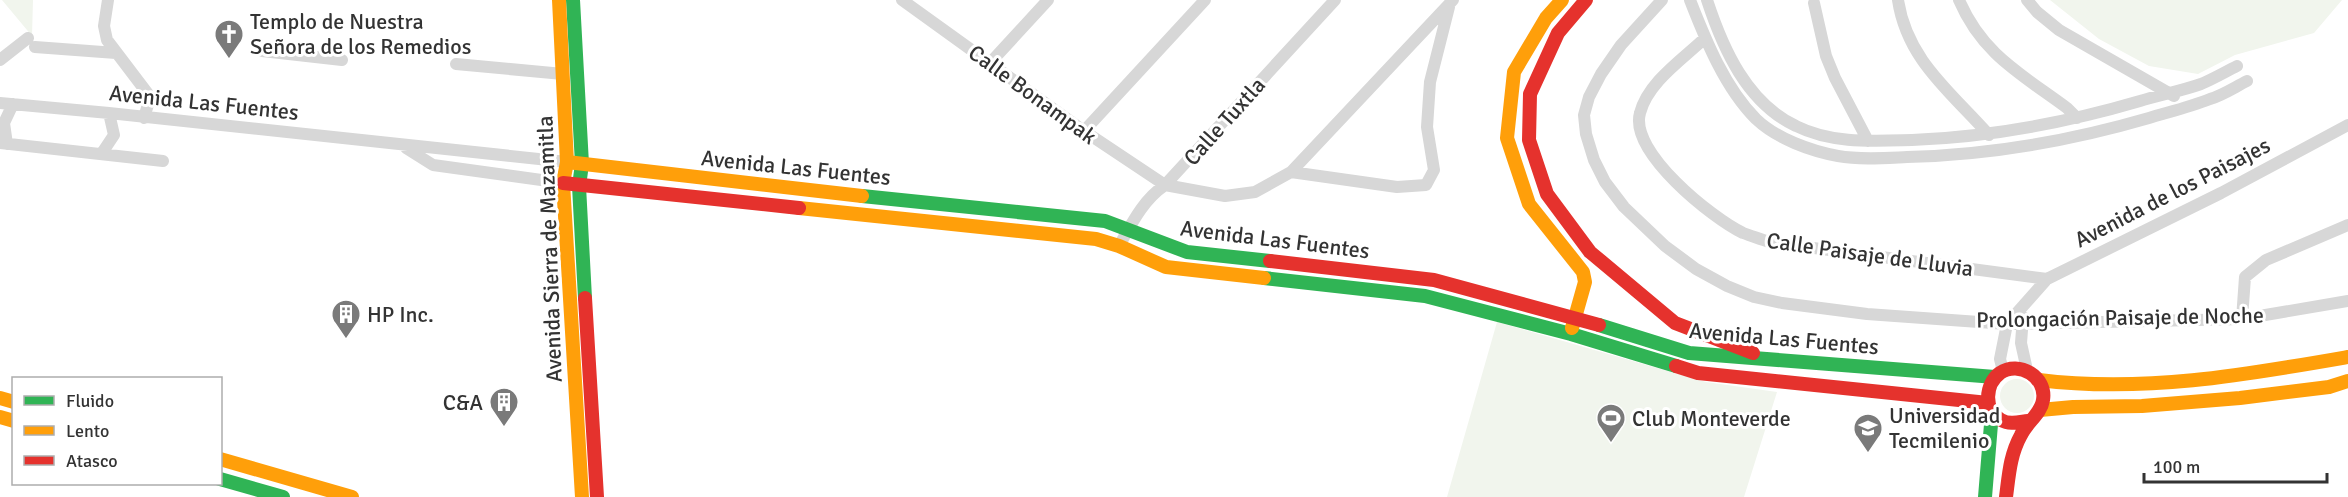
<svg xmlns="http://www.w3.org/2000/svg" width="2348" height="497" font-family="Signika,sans-serif">
<style>
.green{fill:#f1f5ed}
.lines{fill:none;stroke-linecap:round;stroke-linejoin:round}
.street{stroke:#d7d7d7;stroke-width:12}
.fast{stroke:#30b455;stroke-width:14}
.slow{stroke:#ff9f0a;stroke-width:14}
.jam{stroke:#e5322d;stroke-width:14}
.labels{text-anchor:middle;stroke-width:6;stroke-linejoin:round;paint-order:stroke}
.poi-label{font-size:22px;fill:#333;stroke:#fff;text-anchor:start}
.street-label{font-size:22px;fill:#333;stroke:#fff}
</style>
<rect width="100%" height="100%" fill="#fff"/>
<path class="green" d="M2 0H33L32 36Z
M2050 0H2342L2314 33 2235 55 2198 74 2149 66 2099 39Z
M1497 322 1706 382 1777 392 1744 497H1447Z
M2000 396a17 17 0 1 1 34 0a17 17 0 1 1-34 0Z"/>
<g class="lines">
<path class="street" d="M108 0 104 26 107 40 148 94 149 101 144 118
M902 0 1084 131 1165 185 1225 196 1255 192 1291 172 1453 0
M1662 0 1621 45 1601 74 1589 97 1584 115 1586 134 1594 160 1605 182 1624 207 1665 246 1696 269 1727 286 1754 297 1782 303 1867 314 2007 324 2242 319 2348 301
M1690 0C1706 41 1725 88 1756 119 1777 139 1811 151 1838 156 1860 160 1885 158 1907 157 1989 155 2070 141 2149 118 2169 112 2190 107 2210 99 2223 95 2235 87 2247 81
M1707 0C1723 49 1747 103 1796 126 1832 144 1873 141 1912 140 1990 137 2065 123 2140 101 2160 95 2181 91 2201 84 2213 79 2225 72 2237 66
M1898 0C1907 60 1951 92 1989 135
M1959 0C1982 54 2021 74 2067 108L2077 118
M2027 0 2037 12 2059 30 2174 96
M1814 3 1826 56 1835 78 1868 141
M1705 38C1683 59 1648 82 1640 113 1629 152 1712 218 1743 233 1751 236 1761 239 1769 242L2047 279
M35 47 116 53
M262 51 342 60
M0 60 28 38
M990 63 1048 0
M456 64 563 74
M0 103 109 113 567 162
M1084 131 1205 0
M0 143 163 161
M7 144 4 123 13 104
M406 148 433 165 563 183
M102 153 114 135 109 113
M1291 172 1397 187 1426 185 1434 170 1427 127 1430 82 1449 7
M1119 246C1132 223 1143 200 1165 185L1335 0
M2023 317 2021 343 2027 370
M2242 319 2245 277 2266 260 2348 225
M2003 371 2000 359 2007 324 2047 279 2221 193 2348 125"/>
<path class="fast" d="M573 0 582 164 579 186 585 298
M862 196 1105 221 1187 252 1270 261
M1264 278 1425 296 1571 334 1676 366
M1599 325 1689 353 1995 377
M220 479 283 497
M1985 497 1992 412"/>
<path class="slow" d="M559 0 567 162 563 183 582 497
M1562 0 1546 18 1514 72 1507 138 1529 204 1583 272 1585 282 1572 328
M567 162 862 196
M799 208 1096 239 1119 246 1166 267 1264 278
M2039 380C2144 393 2245 375 2348 357
M0 398 14 402
M2040 410 2073 407 2142 406 2240 398 2329 387 2348 381
M0 417 14 421
M220 459 352 497"/>
<path class="jam" d="M1586 0 1558 33 1530 94 1529 140 1547 194 1590 252 1675 323 1753 353
M563 183 799 208
M1270 261 1434 280 1599 325
M585 298 597 497
M1676 366 1698 373 1988 403
M2006 497C2009 474 2010 455 2021 435 2027 422 2041 414 2043 400 2047 377 2019 360 2000 373 1985 384 1983 410 2001 420 2010 425 2019 422 2028 421"/>
</g>
<defs>
<g id="church-pin" transform="scale(1.5)"><path d="M0 17L-7.5 6A9.5 9.5 0 1 1 7.5 6Z" fill="#7a7a7a" stroke="#fff"/><path d="M-1.2-6h2.4v3.5h3.3v2.4h-3.3V6h-2.4V-.1h-3.3v-2.4h3.3Z" fill="#fff"/></g>
<g id="building-pin" transform="scale(1.5)"><path d="M0 17L-7.5 6A9.5 9.5 0 1 1 7.5 6Z" fill="#7a7a7a" stroke="#fff"/><path d="M-4-6H4V6H1V3H-1V6H-4ZM-2.5-4.3h1.7v1.8h-1.7ZM.8-4.3h1.7v1.8H.8ZM-2.5-1h1.7V.8h-1.7ZM.8-1h1.7V.8H.8Z" fill="#fff"/></g>
<g id="stadium-pin" transform="scale(1.5)"><path d="M0 17L-7.5 6A9.5 9.5 0 1 1 7.5 6Z" fill="#7a7a7a" stroke="#fff"/><path d="M0-5a6.5 5 0 1 0 0 10a6.5 5 0 1 0 0-10ZM-3.5-1.8h7v3.6h-7Z" fill="#fff"/></g>
<g id="university-pin" transform="scale(1.5)"><path d="M0 17L-7.5 6A9.5 9.5 0 1 1 7.5 6Z" fill="#7a7a7a" stroke="#fff"/><path d="M0-5L7-2L0 1L-7-2ZM-4 1L0 2.5L4 1V4Q0 6-4 4Z" fill="#fff"/></g>
</defs>
<g fill-rule="evenodd">
<use href="#church-pin" x="229" y="34"/>
<use href="#building-pin" x="346" y="314"/>
<use href="#building-pin" x="504" y="402"/>
<use href="#stadium-pin" x="1611" y="418"/>
<use href="#university-pin" x="1868" y="428"/>
</g>
<g class="labels">
<g class="poi-label">
<text x="250" y="29">Templo de Nuestra<tspan x="250" dy="25">Señora de los Remedios</tspan></text>
<text x="367" y="322">HP Inc.</text>
<text x="483" y="410" text-anchor="end">C&amp;A</text>
<text x="1889" y="423">Universidad<tspan x="1889" dy="25">Tecmilenio</tspan></text>
<text x="1632" y="426">Club Monteverde</text>
</g>
<g class="street-label">
<text transform="translate(1033 94) rotate(36)" y="8">Calle Bonampak</text>
<text transform="translate(204 102) rotate(6)" y="8">Avenida Las Fuentes</text>
<text transform="translate(1224 121) rotate(-48)" y="8">Calle Tuxtla</text>
<text transform="translate(796 167) rotate(6)" y="8">Avenida Las Fuentes</text>
<text transform="translate(2172 192) rotate(-27)" y="8">Avenida de los Paisajes</text>
<text transform="translate(1275 239) rotate(7)" y="8">Avenida Las Fuentes</text>
<text transform="translate(549 249) rotate(-92)" y="8">Avenida Sierra de Mazamitla</text>
<text transform="translate(1870 254) rotate(8)" y="8">Calle Paisaje de Lluvia</text>
<text transform="translate(2120 317) rotate(-1)" y="8">Prolongación Paisaje de Noche</text>
<text transform="translate(1784 338) rotate(5)" y="8">Avenida Las Fuentes</text>
</g>
</g>
<rect x="12" y="377" width="210" height="108" fill="#ffffff" stroke="#adadad" stroke-width="1.5"/>
<rect x="24" y="396" width="30" height="9" fill="#30b455" stroke="#adadad" stroke-width="1.5"/>
<text x="66" y="407" font-size="18" fill="#333333">Fluido</text>
<rect x="24" y="426" width="30" height="9" fill="#ff9f0a" stroke="#adadad" stroke-width="1.5"/>
<text x="66" y="437" font-size="18" fill="#333333">Lento</text>
<rect x="24" y="456" width="30" height="9" fill="#e5322d" stroke="#adadad" stroke-width="1.5"/>
<text x="66" y="467" font-size="18" fill="#333333">Atasco</text>
<path d="M2144 473v9h183v-9" fill="none" stroke="#333333" stroke-width="3"/>
<text x="2153" y="473" font-size="18" fill="#333333" stroke="#ffffff" stroke-width="4.5" paint-order="stroke">100 m</text>
</svg>
